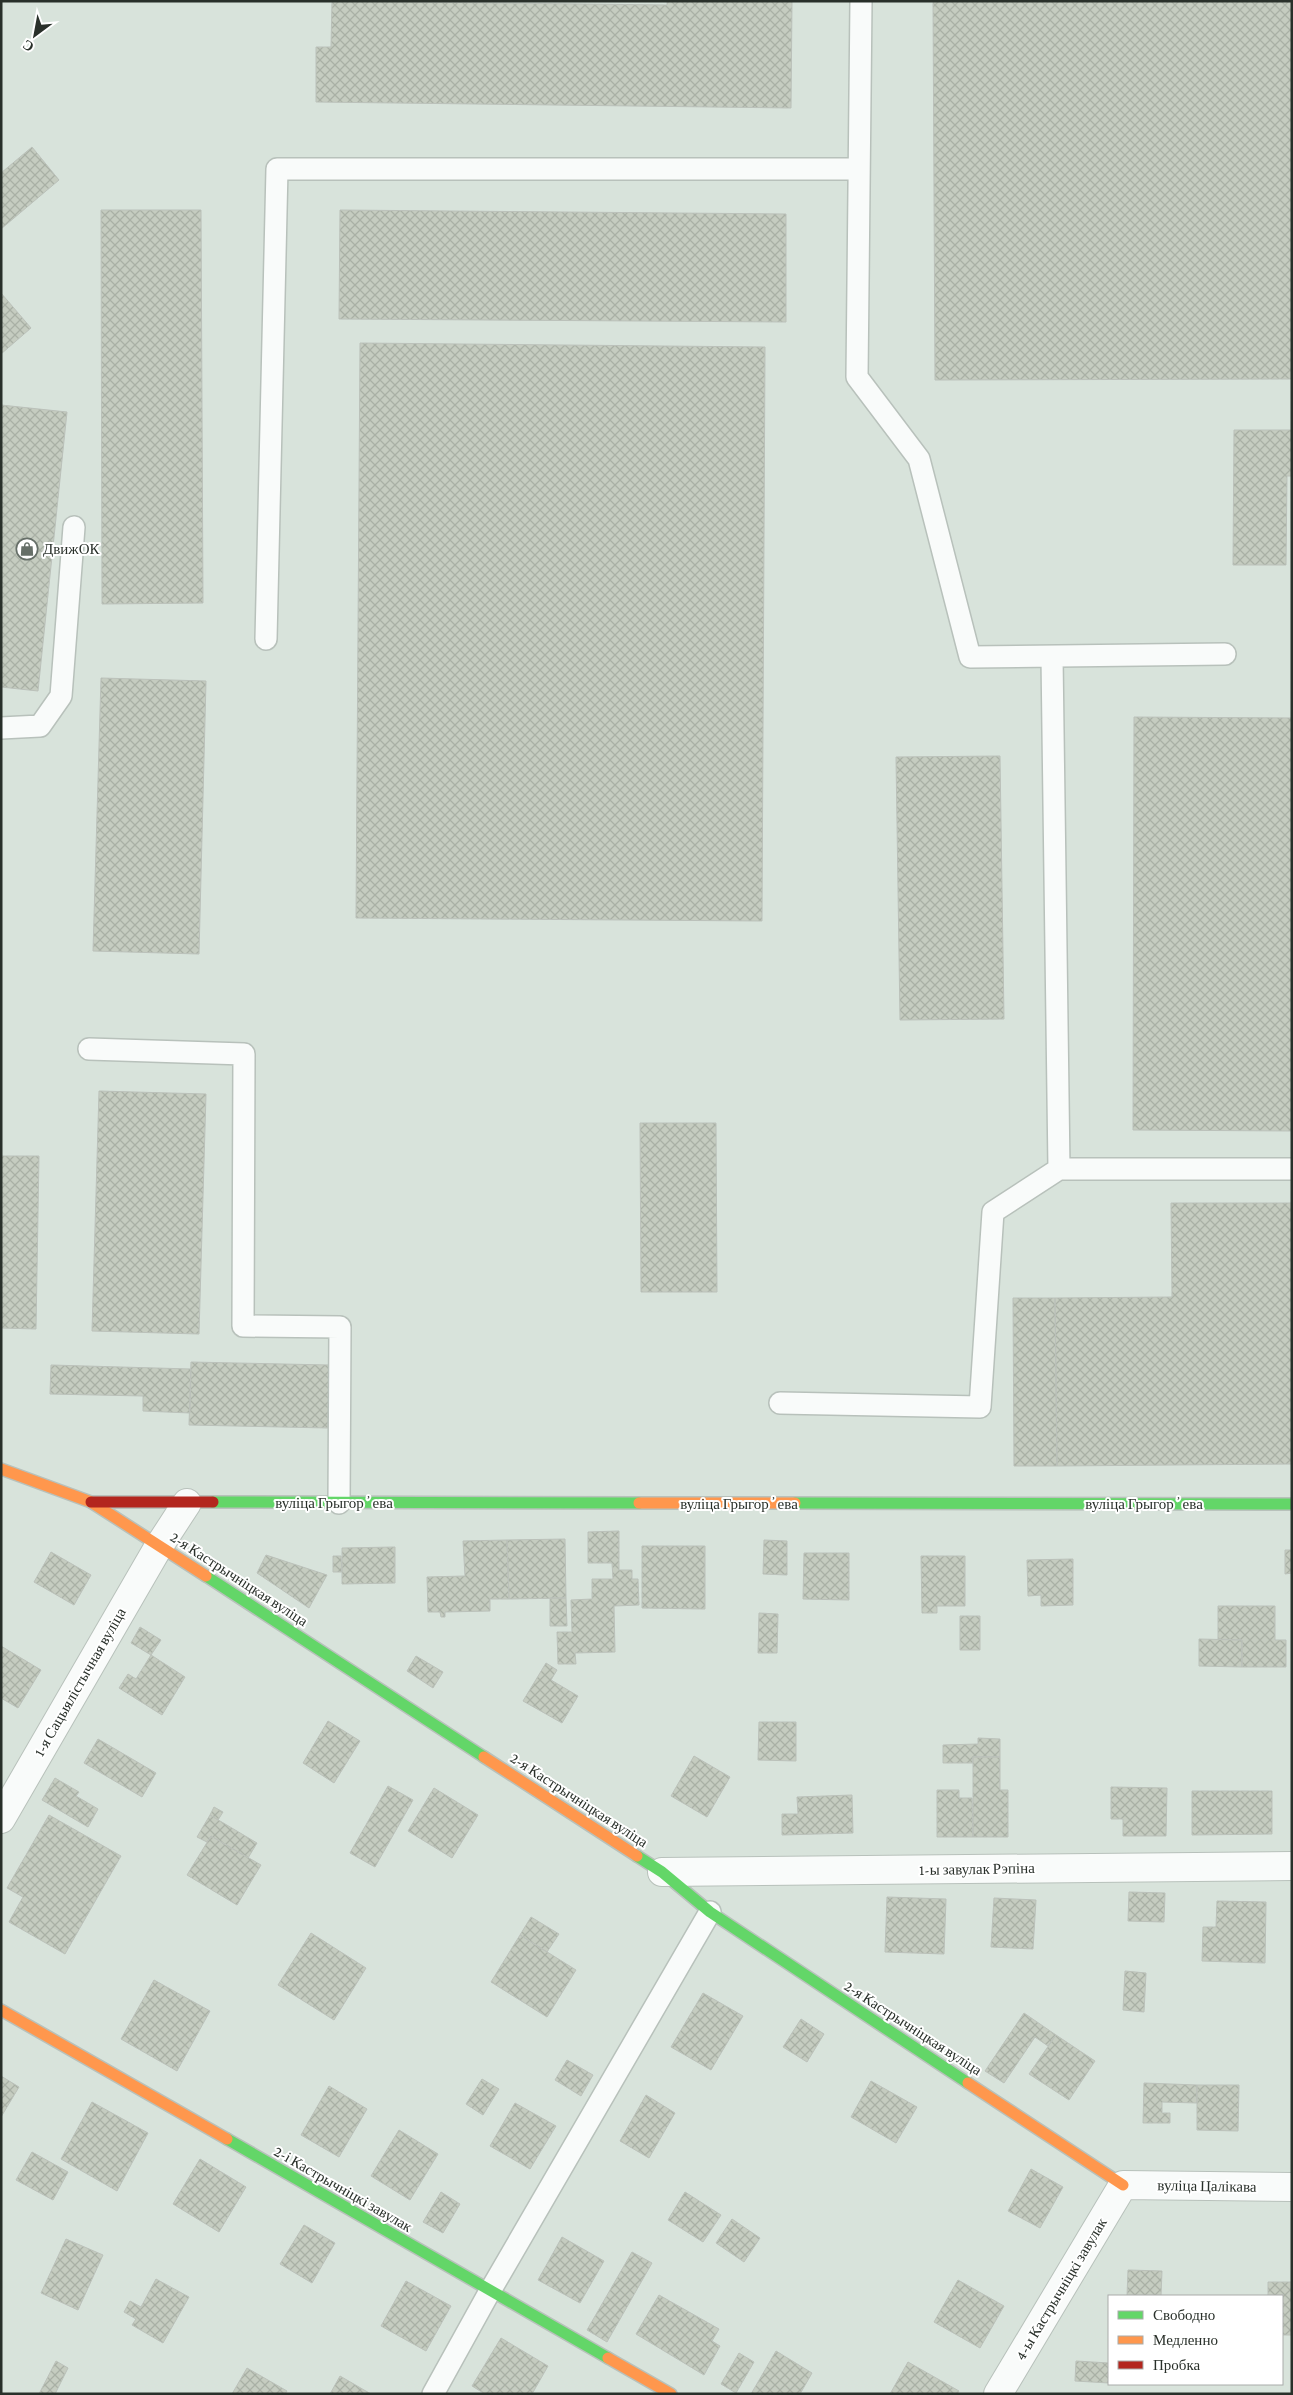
<svg xmlns="http://www.w3.org/2000/svg" width="1293" height="2395" font-family="'Crimson Pro',serif">
<style>
.building{fill:url(#building-cross-hatch);stroke:#bbc1ba}
.lines{fill:none;stroke-linecap:round;stroke-linejoin:round}
.lane-casing{stroke:#b8c1bb;stroke-width:24}
.street-casing{stroke:#b8c1bb;stroke-width:30}
.fast-casing{stroke:#b8c1bb;stroke-width:14}
.slow-casing{stroke:#b8c1bb;stroke-width:14}
.jam-casing{stroke:#b8c1bb;stroke-width:14}
.lane{stroke:#f9fbfa;stroke-width:21}
.street{stroke:#f9fbfa;stroke-width:28}
.fast{stroke:#63d668;stroke-width:11}
.slow{stroke:#ff974d;stroke-width:11}
.jam{stroke:#b3261e;stroke-width:11}
.labels{text-anchor:middle;stroke-width:4;stroke-linejoin:round;paint-order:stroke}
.poi-label{font-size:15px;fill:#29302a;stroke:#fff;text-anchor:start}
.street-label{font-size:15px;fill:#29302a;stroke:#fff}
</style>
<defs>
<pattern id="building-cross-hatch" width="8" height="8" patternUnits="userSpaceOnUse" patternTransform="scale(1.25)"><rect width="8" height="8" fill="#c5ccc0"/><path d="M0 0l8 8M0 8l8-8" fill="none" stroke="#a9b0a5"/></pattern>
</defs>
<rect width="100%" height="100%" fill="#d8e3db"/>
<path class="building" d="M332 1 667 5V1H792L791 108 316 102V47H331Z
M933 1H1292V379L935 380Z
M32 147 59 180 1 229V173Z
M101 210H201L203 603 102 604Z
M340 210 786 214V322L339 319Z
M1 293 31 328 1 354Z
M360 343 765 347 762 921 356 918Z
M1 405 67 412 38 691 1 687Z
M1234 430H1292V476H1287L1286 565H1233Z
M101 678 206 681 199 954 93 951Z
M1134 717 1292 718V1131L1133 1130Z
M1000 756 1004 1019 900 1020 896 757Z
M99 1091 206 1094 199 1334 92 1331Z
M640 1123H716L717 1292H641Z
M1 1156H39L36 1329 1 1328Z
M1171 1203H1292V1464L1057 1466 1055 1298 1172 1297Z
M1013 1298H1055L1057 1466H1014Z
M191 1362 329 1365 328 1428 189 1425Z
M51 1365 191 1369 190 1413 143 1411V1396L50 1394Z
M619 1531V1570H632V1579H638L639 1605 614 1606 615 1652 575 1653 576 1664H558L557 1632H572L571 1600 592 1599V1579H613L612 1563H588V1532Z
M565 1539 566 1598 509 1599 507 1540Z
M507 1540 509 1599H490V1611L445 1612V1617H441L440 1612H428L427 1577 465 1576 463 1541Z
M764 1540 787 1541V1575L763 1574Z
M642 1546H705V1609L642 1608Z
M395 1547V1583L342 1584V1548Z
M1285 1550H1292V1573L1285 1574Z
M51 1552 91 1575 74 1605 34 1582Z
M804 1553H849V1600L803 1599Z
M266 1555 327 1575 309 1608 257 1573Z
M333 1556H341L342 1572H333Z
M921 1556H965V1606H937V1613H922Z
M1073 1559V1605L1041 1606V1595L1028 1596 1027 1560Z
M550 1598H566L567 1626H550Z
M1218 1606H1275V1640H1286V1667H1242V1640L1218 1639Z
M759 1613 778 1614 777 1653H758Z
M960 1616H980V1650H960Z
M140 1627 161 1640 151 1655 131 1643Z
M1199 1639 1242 1640V1667L1199 1666Z
M1 1646 41 1670 18 1708 1 1698Z
M151 1655 185 1677 162 1715 119 1688 128 1674 136 1679Z
M416 1656 443 1672 433 1688 407 1671Z
M546 1663 557 1670 551 1680 578 1696 562 1723 523 1701Z
M328 1721 360 1741 334 1783 303 1763Z
M759 1722H796V1761L758 1760Z
M978 1738 1000 1739V1757H973V1763H943V1745L978 1744Z
M98 1739 156 1773 142 1797 84 1763Z
M694 1756 730 1777 707 1817 671 1796Z
M973 1757H1000V1790H1008V1837H973Z
M55 1778 79 1792 76 1796 98 1809 88 1827 42 1800Z
M388 1786 413 1800 375 1867 350 1853Z
M1111 1787 1167 1788 1166 1836H1123V1819H1111Z
M434 1788 478 1815 452 1858 408 1831Z
M937 1790H959V1798H972L973 1837H937Z
M1192 1791H1272V1834L1192 1835Z
M852 1795 853 1833 782 1835V1814H798L797 1797Z
M214 1807 223 1812 218 1820 210 1815Z
M49 1815 121 1856 65 1954 9 1922 23 1897 7 1888Z
M210 1815 257 1843 248 1858 211 1836 207 1842 197 1837Z
M211 1836 261 1865 237 1905 187 1875Z
M1129 1892 1165 1893 1164 1922 1128 1921Z
M887 1897 946 1899 944 1954 885 1952Z
M994 1898 1036 1900 1033 1949 991 1947Z
M1217 1901 1266 1902 1265 1963 1202 1961 1203 1927H1216Z
M531 1917 559 1934 547 1952 520 1935Z
M311 1933 366 1968 334 2020 278 1985Z
M520 1935 576 1970 547 2017 491 1982Z
M1125 1971 1146 1973 1144 2012 1123 2010Z
M154 1980 210 2011 177 2071 121 2039Z
M703 1993 743 2016 711 2070 671 2047Z
M1024 2013 1056 2035 1048 2046 1035 2037 1004 2083 985 2071Z
M801 2019 824 2034 807 2062 783 2047Z
M1056 2035 1095 2061 1069 2100 1029 2074Z
M567 2060 593 2075 581 2096 555 2080Z
M1 2076 19 2087 1 2117Z
M482 2079 499 2089 483 2115 466 2104Z
M871 2081 917 2107 896 2143 851 2117Z
M1144 2083 1197 2085V2103L1162 2102V2113H1170V2123H1143Z
M1197 2085H1239L1238 2131 1197 2130Z
M329 2086 367 2109 339 2157 301 2135Z
M646 2095 675 2113 649 2158 620 2141Z
M92 2102 148 2133 117 2191 61 2159Z
M515 2103 556 2126 530 2169 490 2146Z
M399 2130 438 2154 410 2200 371 2176Z
M32 2152 68 2172 53 2200 16 2180Z
M200 2159 246 2187 219 2232 173 2204Z
M1031 2169 1063 2187 1040 2228 1008 2211Z
M441 2192 460 2204 443 2233 423 2222Z
M685 2192 721 2215 703 2242 668 2220Z
M732 2219 760 2238 744 2262 716 2243Z
M304 2225 335 2243 312 2283 280 2264Z
M562 2237 604 2261 580 2303 538 2280Z
M66 2239 103 2255 78 2310 41 2293Z
M632 2252 652 2263 607 2342 587 2330Z
M1128 2270 1162 2271 1161 2296H1127Z
M156 2279 189 2297 163 2343 132 2325 136 2319 124 2312 130 2301 141 2307Z
M958 2280 1004 2306 980 2348 934 2322Z
M406 2281 451 2306 426 2351 381 2326Z
M1268 2282H1292V2335H1282V2296H1268Z
M659 2295 719 2329 712 2341 720 2346 704 2375 636 2334Z
M501 2338 548 2366 532 2394H485L472 2386Z
M776 2351 812 2373 800 2394H751Z
M739 2353 754 2362 736 2393 721 2384Z
M56 2361 68 2368 55 2394H39Z
M1076 2361 1109 2363V2383L1075 2381Z
M908 2362 959 2391 957 2394H890Z
M247 2368 287 2391 285 2394H232Z
M340 2376 371 2394H330Z"/>
<g class="lines">
<g class="lane-casing">
<path id="lane" d="M861 1 857 377 919 459 970 657 1225 654
M266 639 277 169H859
M1052 657 1059 1169H1292
M1 728 40 726 61 696 74 527
M89 1049 244 1054 243 1326 340 1327 339 1503
M780 1403 980 1407 993 1212 1059 1169
M433 2394 490 2291 710 1912"/>
</g>
<g class="street-casing">
<path id="street" d="M1 1819 159 1546 187 1503
M662 1872 1292 1866
M998 2394 1123 2185 1292 2187"/>
</g>
<g class="fast-casing">
<path id="fast" d="M213 1502 639 1503
M795 1503 1292 1504
M206 1576 484 1757
M637 1856 662 1872 710 1912 968 2083
M227 2139 608 2358"/>
</g>
<g class="slow-casing">
<path id="slow" d="M1 1469 91 1502 206 1576
M639 1503H795
M484 1757 637 1856
M1 2010 227 2139
M968 2083 1123 2185
M608 2358 671 2394"/>
</g>
<g class="jam-casing">
<path id="jam" d="M91 1502H213"/>
</g>
<use href="#lane" class="lane"/>
<use href="#street" class="street"/>
<use href="#fast" class="fast"/>
<use href="#slow" class="slow"/>
<use href="#jam" class="jam"/>
</g>
<defs>
<g id="shop-ring" transform="scale(1.125)"><circle r="9.5" fill="#fff" stroke="#666f68" stroke-width="1.5"/><path d="M-5-2.5h2.3a2.7 3.5 0 0 1 5.4 0H5L5.5 6h-11ZM-1.5-2.5h3a1.5 2.3 0 0 0-3 0Z" fill="#666f68"/></g>
</defs>
<g fill-rule="evenodd">
<use href="#shop-ring" x="27" y="549"/>
</g>
<g class="labels">
<g class="poi-label">
<text x="43" y="554">ДвижОК</text>
</g>
<g class="street-label">
<text x="334" y="1508">вуліца Грыгорʼева</text>
<text x="739" y="1509">вуліца Грыгорʼева</text>
<text x="1144" y="1509">вуліца Грыгорʼева</text>
<text transform="translate(239 1579) rotate(33)" y="5">2-я Кастрычніцкая вуліца</text>
<text transform="translate(80 1682) rotate(-60)" y="5">1-я Сацыялістычная вуліца</text>
<text transform="translate(579 1800) rotate(33)" y="5">2-я Кастрычніцкая вуліца</text>
<text transform="translate(977 1869) rotate(-1)" y="5">1-ы завулак Рэпіна</text>
<text transform="translate(913 2028) rotate(33)" y="5">2-я Кастрычніцкая вуліца</text>
<text transform="translate(1207 2186) rotate(1)" y="5">вуліца Цалікава</text>
<text transform="translate(343 2189) rotate(30)" y="5">2-і Кастрычніцкі завулак</text>
<text transform="translate(1061 2289) rotate(-59)" y="5">4-ы Кастрычніцкі завулак</text>
</g>
</g>
<rect width="1293" height="2395" fill="none" stroke="#29302a" stroke-width="5"/>
<rect x="1108" y="2295" width="175" height="90" fill="#ffffff" stroke="#a9acaa"/>
<rect x="1118" y="2311" width="25" height="8" fill="#63d668" stroke="#a9acaa"/>
<text x="1153" y="2320" font-size="15" fill="#29302a">Свободно</text>
<rect x="1118" y="2336" width="25" height="8" fill="#ff974d" stroke="#a9acaa"/>
<text x="1153" y="2345" font-size="15" fill="#29302a">Медленно</text>
<rect x="1118" y="2361" width="25" height="8" fill="#b3261e" stroke="#a9acaa"/>
<text x="1153" y="2370" font-size="15" fill="#29302a">Пробка</text>
<g transform="translate(35 35) rotate(212)" stroke="#ffffff" stroke-width="4" paint-order="stroke">
<path d="M0-4L9 19L0 12L-9 19Z" fill="#29302a"/>
<text y="-8" font-size="14" font-weight="bold" text-anchor="middle" fill="#29302a">С</text>
</g>
</svg>
